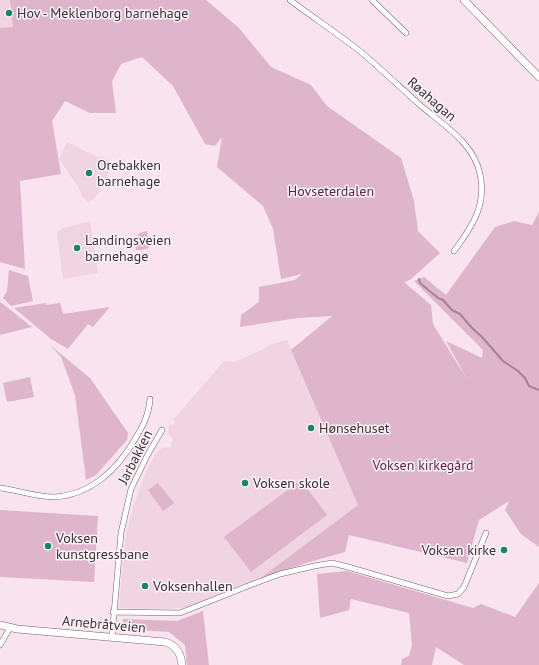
<svg xmlns="http://www.w3.org/2000/svg" width="539" height="665" font-family="'PT Sans',sans-serif">
<style>
.built{fill:#f0d4e2}
.green{fill:#dfb5cc}
.lines{fill:none;stroke-linecap:round;stroke-linejoin:round}
.stream{stroke:#a97f96;stroke-width:2}
.street-casing{stroke:#73606a;stroke-width:6}
.secondary-casing{stroke:#73606a;stroke-width:8}
.street{stroke:#fff;stroke-width:5}
.secondary{stroke:#fff;stroke-width:7}
.poi-dot{fill:#1b8561;stroke:#fdf4f9;stroke-width:1.5}
.labels{text-anchor:middle;stroke-width:3;stroke-linejoin:round;paint-order:stroke}
.poi-label{font-size:14px;fill:#3a3136;stroke:#fdf4f9;text-anchor:start}
.street-label{font-size:14px;fill:#3a3136;stroke:#fdf4f9}
.park-label{font-size:14px;fill:#5a2446;stroke:#fdf4f9}
</style>
<rect width="100%" height="100%" fill="#f9e3ee"/>
<path class="built" d="M0 0H17L18 27 0 28Z
M67 142 97 157 100 156 111 162 112 165 100 191 94 199 88 202 82 196 79 188 59 159Z
M90 221 98 273 63 279 57 233 63 228Z
M287 340 358 505 259 579 233 588 189 607 169 609 119 608 125 539 133 507 145 474 155 454 162 448 170 447 173 438 168 433 169 426 170 424 172 425 175 422 173 420 224 361 234 362 266 348 269 345Z"/>
<path class="green" d="M10 0H206L239 28 271 67 311 85 327 106 401 158 414 201 418 231 440 253 410 280 404 282 431 305 433 324 468 381 446 341 482 358 483 350 414 281 424 277 446 295 495 227 514 221 532 225 539 212V547L521 534 505 510 509 501 479 520 467 563 349 535 345 552 306 563 259 579 358 505 291 350 332 316 298 318 240 327 241 315 259 302V287L295 280 302 274 281 279 273 229 263 206 217 167 222 137 215 146 205 144 173 86 142 57 121 64 112 81 116 113H90L65 101 52 121 61 174 20 181 25 269 0 262V28L13 27Z
M147 231 149 248 141 250H136L135 243 138 240V235L140 233Z
M9 270 28 276 33 301 11 306 3 298 7 291Z
M0 302 3 304 32 327 0 335Z
M46 303V305L60 303 63 314 110 307 93 327 88 324 68 349 51 339 14 308Z
M50 345 90 378 128 433 127 440 96 475 86 480 75 395 61 357Z
M30 377 34 397 7 402 3 383Z
M301 480 327 515 251 572 224 537Z
M158 483 174 503 163 511 148 490Z
M0 510 98 516 94 582 0 577Z
M347 571 473 608 481 604 515 617 539 583V665H464L436 647 432 665H401L402 659 409 656 412 645 409 613 351 599 349 610 320 618 317 574Z
M203 611 209 665H187L185 645 169 632 124 629 123 619 177 621Z"/>
<g class="lines">
<path class="stream" d="M419 279 420 283 438 298 443 300 452 310 460 314 472 328 482 337 503 361 518 371 525 378 529 386 539 390"/>
<g class="street-casing">
<path id="street" d="M290 0C314 18 338 34 361 52 381 69 400 87 420 105 442 124 474 143 480 174 487 205 472 227 454 251
M372 0 406 33
M0 488C18 490 35 497 54 497 91 495 118 469 135 439 143 426 149 415 150 399
M113 612 180 613 253 584 280 574 314 566 332 563 348 567 448 596 458 594 464 587 486 533
M112 637 121 533 131 489 147 456 162 430
M0 645 10 628"/>
</g>
<g class="secondary-casing">
<path id="secondary" d="M464 0 539 77
M0 625 17 629 165 642C176 645 181 654 182 665"/>
</g>
<use href="#street" class="street"/>
<use href="#secondary" class="secondary"/>
</g>
<g class="poi-dot">
<circle cx="9" cy="13" r="4"/>
<circle cx="89" cy="173" r="4"/>
<circle cx="77" cy="248" r="4"/>
<circle cx="311" cy="428" r="4"/>
<circle cx="245" cy="483" r="4"/>
<circle cx="48" cy="546" r="4"/>
<circle cx="504" cy="550" r="4"/>
<circle cx="145" cy="586" r="4"/>
</g>
<g class="labels">
<g class="poi-label">
<text x="17" y="18">Hov - Meklenborg barnehage</text>
<text x="97" y="170">Orebakken<tspan x="97" dy="16">barnehage</tspan></text>
<text x="85" y="245">Landingsveien<tspan x="85" dy="16">barnehage</tspan></text>
<text x="319" y="433">Hønsehuset</text>
<text x="253" y="488">Voksen skole</text>
<text x="56" y="543">Voksen<tspan x="56" dy="16">kunstgressbane</tspan></text>
<text x="496" y="555" text-anchor="end">Voksen kirke</text>
<text x="153" y="591">Voksenhallen</text>
</g>
<g class="street-label">
<text transform="translate(432 99) rotate(41)" y="5">Røahagan</text>
<text transform="translate(135 457) rotate(-63)" y="5">Jarbakken</text>
<text transform="translate(104 624) rotate(5)" y="5">Arnebråtveien</text>
</g>
<g class="park-label">
<text x="331" y="196">Hovseterdalen</text>
<text x="423" y="470">Voksen kirkegård</text>
</g>
</g>
</svg>
